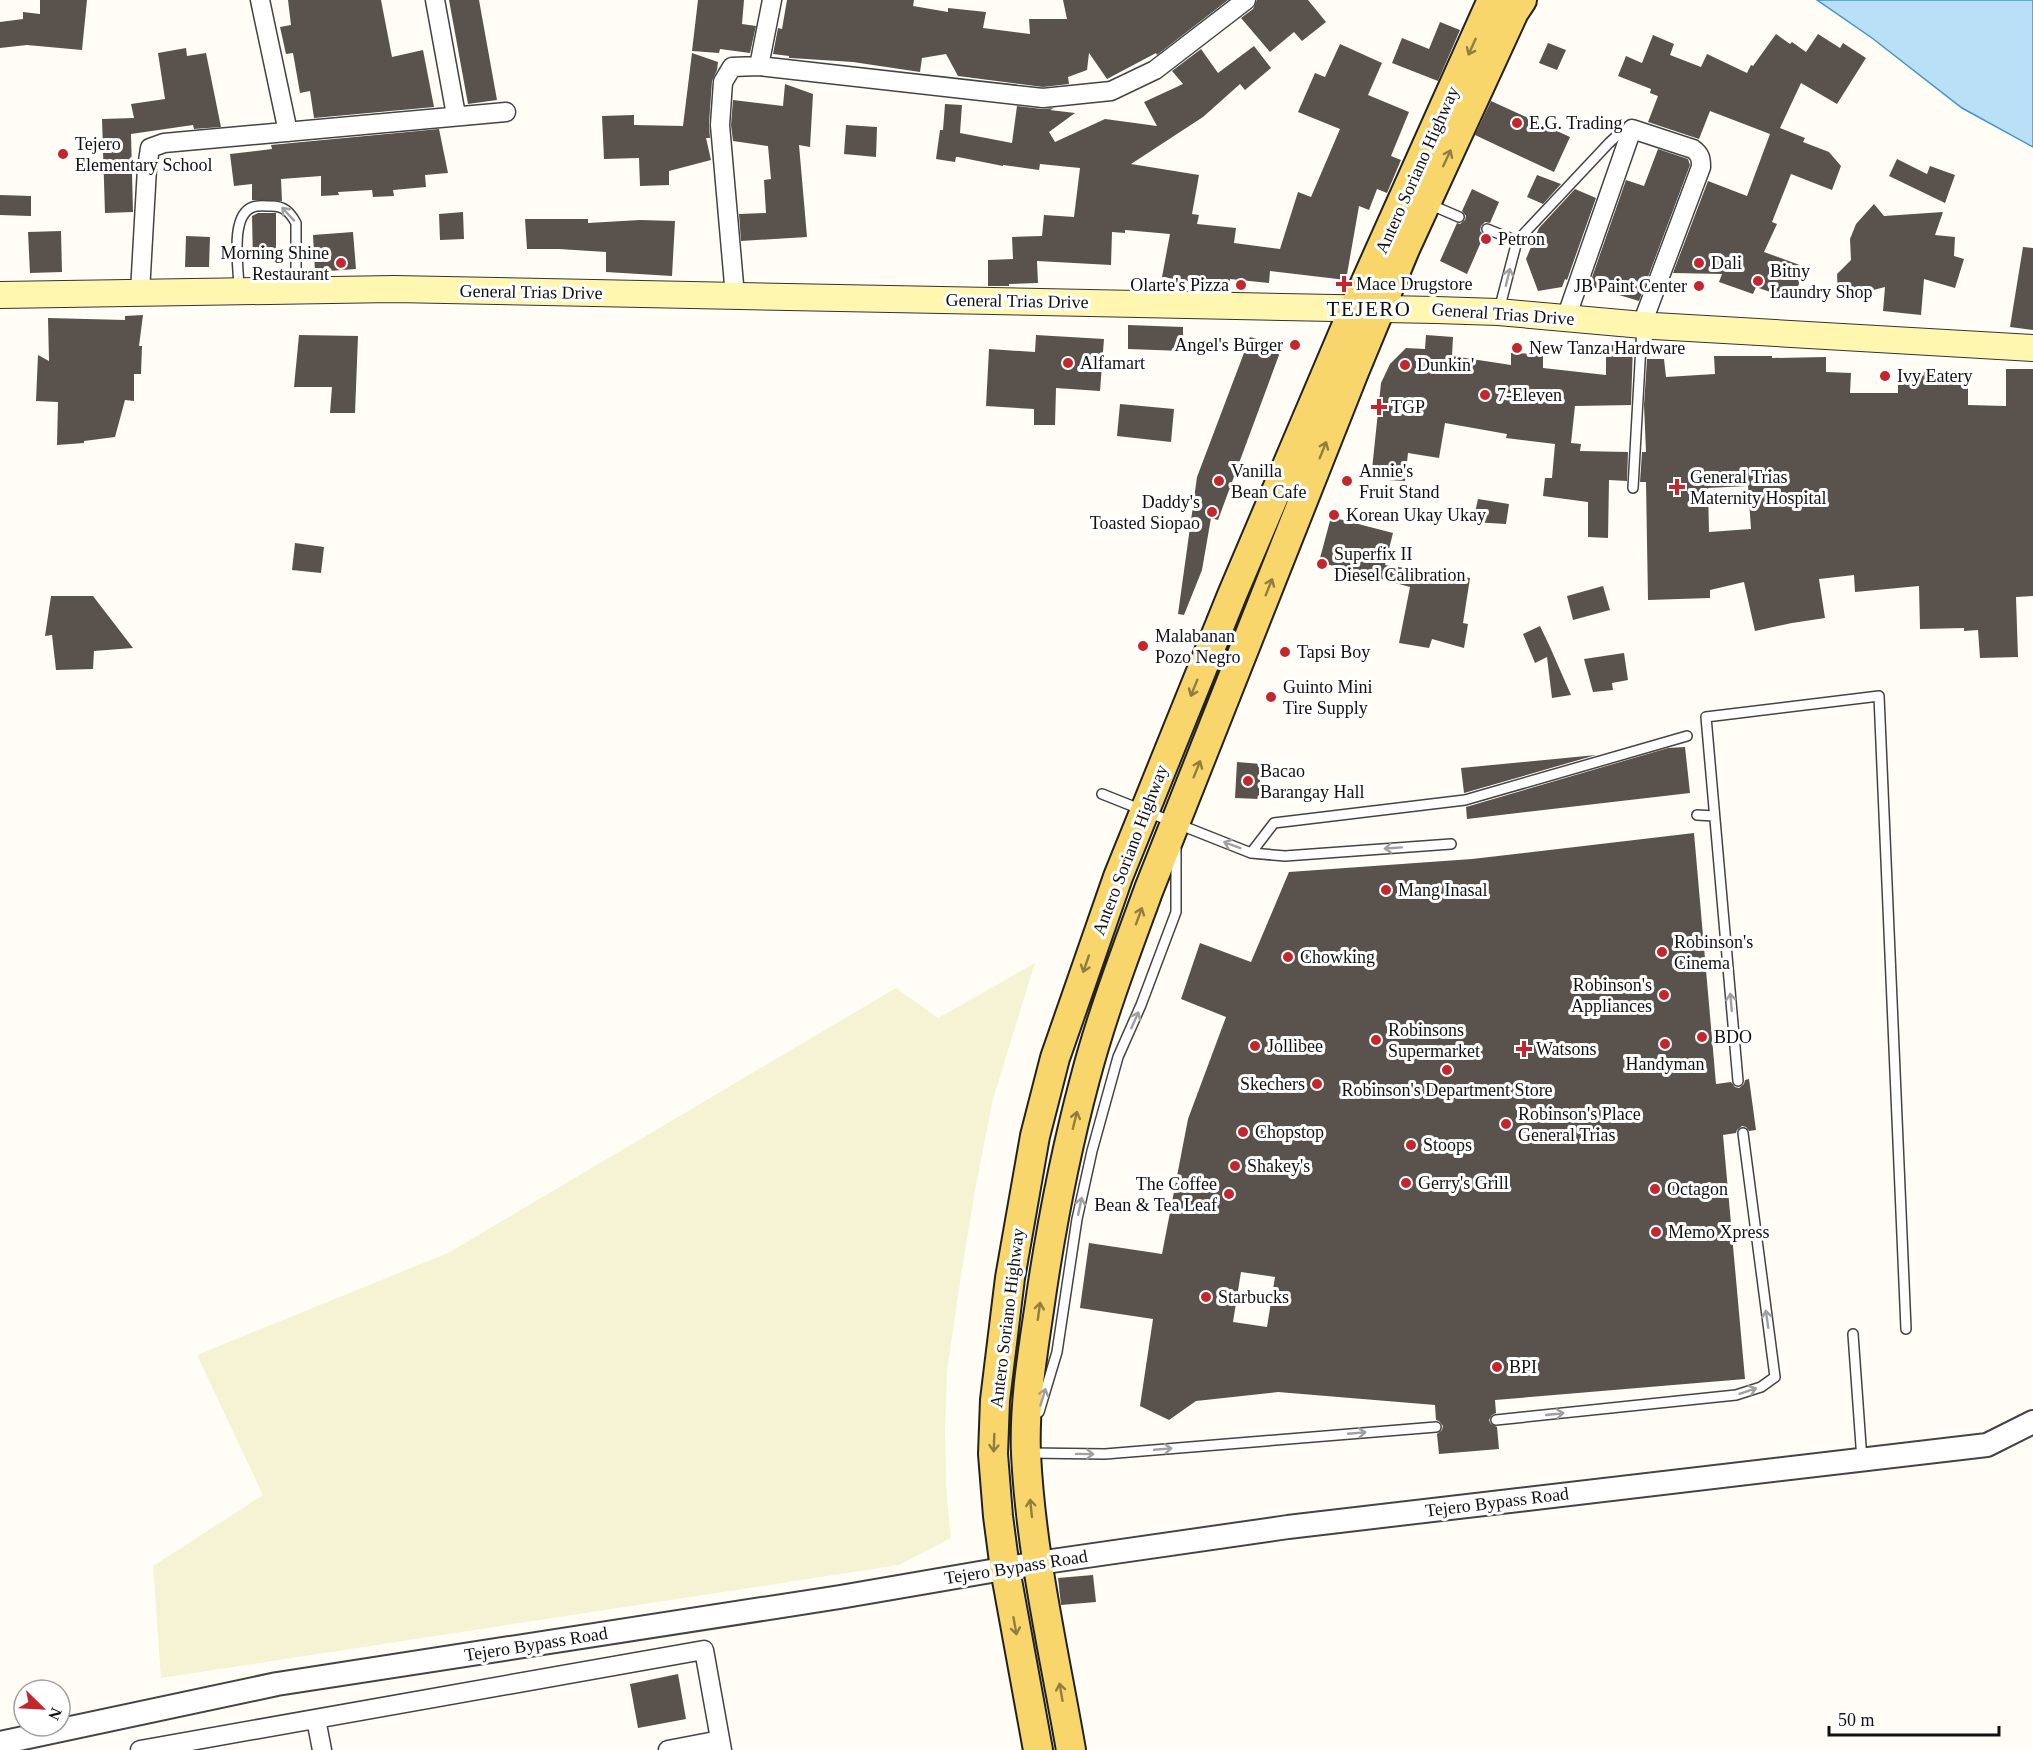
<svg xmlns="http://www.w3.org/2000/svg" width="2033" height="1750" font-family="Georgia,serif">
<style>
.farmland{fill:#f6f3d4}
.water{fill:#b9e0f7;stroke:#3f96cf;stroke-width:1.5}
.building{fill:#5a524d;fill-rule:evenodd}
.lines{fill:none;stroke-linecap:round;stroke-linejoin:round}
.service-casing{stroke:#444;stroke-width:12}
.minor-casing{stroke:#444;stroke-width:21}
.tertiary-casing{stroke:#444;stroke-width:26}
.secondary-casing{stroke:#333;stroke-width:28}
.primary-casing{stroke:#222;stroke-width:32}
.service{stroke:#fff;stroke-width:9}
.minor{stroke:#fff;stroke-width:18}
.tertiary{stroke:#fff;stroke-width:22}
.secondary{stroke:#fff6b0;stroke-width:26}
.primary{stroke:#f9d66b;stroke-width:28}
.oneway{stroke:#917d42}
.oneway2{stroke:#a0a0a0}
.poi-dot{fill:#c4262e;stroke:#fff;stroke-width:2}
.labels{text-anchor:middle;stroke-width:6;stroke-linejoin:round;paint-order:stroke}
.poi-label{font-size:18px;fill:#111;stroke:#fff;text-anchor:start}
.street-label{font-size:18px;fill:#111;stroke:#fff}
.quarter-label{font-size:21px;letter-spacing:1.5px;fill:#111;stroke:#fff}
</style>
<rect width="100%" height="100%" fill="#fffdf5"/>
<path class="farmland" d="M1035 963 993 1099 977 1180 961 1275 947 1372 945 1427 946 1487 951 1538 899 1565 161 1678 153 1566 263 1495 197 1355 448 1253 896 988 938 1018Z"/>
<path class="water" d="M1817 0H2033V147L1962 108 1872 38Z"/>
<path class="building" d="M40 0H87L82 50 27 45 0 48V22L23 19V12L40 14Z
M288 0H381L392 57 423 50 434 107 314 118 310 91 300 93 293 53 286 54 280 27 291 25Z
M449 0H479L497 100 468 104Z
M698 0H744L742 24 756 26 750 53 720 49 719 53 692 51Z
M787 0H914L913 6 948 12V8L986 12 983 28 1030 34 1029 19H1067L1063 0H1228L1157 55 1156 53 1107 79 1089 53 1087 70 1068 77 1069 84 1043 87 958 76 946 54 922 58 920 72 853 62 791 58H789V56L773 54 778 28 782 29Z
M1257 0H1308L1326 22 1302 41 1294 32 1270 52 1241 18 1253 9Z
M1440 22 1460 30 1438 81 1392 63 1402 38 1429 49Z
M1776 34 1790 44 1792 42 1806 52 1818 34 1840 48 1843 43 1866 58 1837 104 1801 83 1780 128 1805 138 1803 142 1829 152 1841 166 1832 190 1791 174 1772 222 1777 224 1764 252 1805 267 1793 300 1756 287 1753 294 1719 282 1722 274 1673 273 1708 181 1747 196 1770 134 1710 111 1699 139 1648 122 1658 96 1650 93 1651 89 1618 76 1626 56 1642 63 1653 35 1674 44 1670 55 1701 67 1707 54 1747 73 1751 65 1753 66Z
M1548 43 1566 50 1557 70 1539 63Z
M1340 44 1382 63 1368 95 1409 112 1391 156 1401 160 1387 193 1377 189 1369 210 1359 206 1346 280 1270 271 1269 283 1230 279V283L1188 279V281L1162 277 1170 234 1125 230V233L1112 232 1111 265 1037 261 1038 283 1009 284V286H988V260L1013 259 1012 237 1042 236 1044 215 1074 217 1080 168 1040 164 1039 170 1003 165V166L958 157H956L955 162 936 159 940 130H943L945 104 962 105 960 133 1012 143 1017 106 1042 109 1054 108 1050 110 1075 113 1049 132 1055 142 1105 119 1157 126 1144 102 1183 84 1172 71 1201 49 1218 73 1254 46 1271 68 1245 90 1240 84 1203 117 1131 164 1199 175 1192 214 1199 215 1197 224 1236 228 1234 243 1280 249 1298 192 1311 197 1340 129 1298 112 1315 73 1325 77Z
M186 48 187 56 206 53 221 127 194 129 193 125 131 134 133 212 105 213 102 119 134 118 131 104 165 99 158 53Z
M692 53 718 62 717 70 712 81 709 124 710 138H706L711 160 669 171V185L640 186 639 158 604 159 602 116 634 115V125L683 126Z
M785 84 813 94 810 147 799 145 807 237 741 241 739 214 766 213 764 180 771 179 768 146 733 141 731 125 733 100 783 106Z
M1491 101 1570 137 1554 172 1475 135Z
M846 125 877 127 876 157 844 154Z
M439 129 448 173 425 175 426 187 393 190 394 196 373 197 372 190 338 192 339 195 321 196V176L281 179 282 201 252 200V184L234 186 230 154 272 149 271 145Z
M1658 149 1688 159 1690 165 1639 301 1589 286 1626 180 1644 186Z
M1897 159 1927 174 1930 166 1955 175 1945 203 1889 176Z
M1537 175 1561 184 1543 204 1527 197Z
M1472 189 1499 202 1490 223 1485 222 1481 226 1480 231 1484 235 1467 274 1440 261 1457 223 1460 224 1465 220 1466 216 1462 211Z
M1575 189 1596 198 1567 280 1565 279 1562 287 1538 291 1526 259 1539 228Z
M0 195 31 196V216L0 215Z
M1874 204 1884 216 1943 212 1935 235 1955 237 1954 256 1964 259 1955 288 1924 279 1921 315 1883 311 1885 287 1838 299 1837 274 1851 260 1850 239 1856 224Z
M463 212 464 239 440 240 439 214Z
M258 213H276V260L253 261 252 216Z
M525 219H588V223L640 220 675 221 672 276 606 272V252L559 249H527Z
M61 231 62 272 30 273 28 232Z
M353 232 356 269 315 272 313 235Z
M186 236 210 237 209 267H185Z
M2023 247 2033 248V330L2010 327Z
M143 315 139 346H142L141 374H134V401L125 400 115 437 84 441V443L57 445 58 402 36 401 38 355 49 361 48 318 125 320V316Z
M1128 325 1183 327V351L1128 349Z
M299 335 358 336 355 413H330L332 387H294Z
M1036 335 1104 339 1100 391 1056 388 1055 425H1034V409L986 406 989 349 1035 352Z
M1426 335 1453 337 1452 356 1511 365V353L1543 354V368L1606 375V345H1633L1631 405 1575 406 1571 443 1581 444 1580 451 1628 452 1627 481 1609 480 1608 538 1588 537V502L1543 496 1545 478H1552L1555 444 1506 438 1507 434 1445 423 1439 458 1408 453 1405 481 1371 479 1381 383 1390 364 1406 348 1425 349Z
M1250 337 1275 345 1279 355 1218 520 1211 518 1202 570 1184 615 1178 614 1197 477Z
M1714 356H1772V358L1826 357V372L1851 373 1850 393H1898V373L1968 370V405L2006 406V369H2033V596L2016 597 2018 657 1980 658 1978 630 1964 631V628L1920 629 1919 586 1855 592 1854 575 1819 579 1825 618 1792 623 1755 631 1744 582 1710 590V598L1648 600 1646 482H1640L1642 452H1646L1644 405 1647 359H1664L1666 377 1715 374ZM1748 486 1751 529 1709 532 1708 488Z
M1120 404 1174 409 1171 442 1117 436Z
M1478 499 1509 504 1506 524 1473 522Z
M1331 517 1393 533 1385 565 1470 578 1463 623 1468 624 1464 648 1432 639 1429 648 1399 643 1410 587 1319 562Z
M295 543 324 547 321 573 292 570Z
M1603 586 1610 610 1573 620 1567 596Z
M51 596H93L133 648 94 651 93 669 56 670 52 635 45 636Z
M1540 626 1550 647 1571 695 1552 698 1547 657 1535 663 1523 634Z
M1624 653 1628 680 1612 683 1613 690 1593 692 1584 659Z
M1685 747 1690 793 1467 819 1466 807 1668 748Z
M1596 755 1464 793 1461 768Z
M1237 762 1261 764 1259 799 1235 798Z
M1694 833 1716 1084 1731 1082 1735 1087 1739 1088 1744 1084 1745 1080 1749 1079 1756 1130 1749 1131 1746 1127 1742 1126 1737 1130 1736 1133 1723 1135 1745 1379 1495 1400 1496 1413 1492 1415 1489 1420 1491 1424 1497 1427 1499 1449 1439 1454 1437 1434 1442 1430 1443 1426 1439 1421 1436 1420 1435 1405 1278 1392 1196 1401 1169 1420 1140 1406 1153 1319 1080 1308 1089 1243 1162 1254 1188 1119 1226 1017 1181 999 1200 943 1251 962 1289 872 1472 859ZM1241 1272 1275 1277 1267 1327 1233 1322Z
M1093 1575 1096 1602 1061 1605 1058 1578Z
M678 1674 686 1719 638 1728 630 1684Z"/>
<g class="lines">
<g class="service-casing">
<path id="service" d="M1429 204 1459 217
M1487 229 1517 241
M239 289C239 269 229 215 253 207 258 205 266 206 271 206 284 206 290 212 296 223V288
M1499 310 1517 241 1609 143 1621 132 1632 129
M1633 488 1642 327
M1102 794 1251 853 1285 856 1451 844
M1697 815 1714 816
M1251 853 1274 823 1465 800 1687 736
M1738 1081 1706 717 1879 696 1906 1329
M1853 1334 1862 1460
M1039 1412 1057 1352 1077 1219 1092 1151 1118 1057 1141 1005 1176 912V849
M1496 1420 1736 1395 1761 1387 1775 1377 1743 1133
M1030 1453 1105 1454 1436 1427"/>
</g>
<g class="minor-casing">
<path id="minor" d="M260 0 288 132
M435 0 456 115
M772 0 759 66 1043 98 1111 91 1155 70 1246 0
M140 292 147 168 150 148 164 143 506 112
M735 296 720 125 723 82 732 67 759 66
M1566 318 1632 129 1693 149C1700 154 1701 158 1701 167L1642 324
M316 1719 322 1750
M140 1750 704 1650 722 1750
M668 1750 720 1740"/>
</g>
<g class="tertiary-casing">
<path id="tertiary" d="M0 1743 277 1684 840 1597 1038 1563 1288 1527 1987 1445 2033 1422"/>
</g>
<g class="secondary-casing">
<path id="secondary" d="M0 295 394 289 1436 310 1498 312 1654 326 2033 348"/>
</g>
<g class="primary-casing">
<path id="primary" d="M1038 1750 1005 1569 998 1516 993 1454 995 1400 1010 1278 1035 1136 1055 1058 1118 877 1232 595 1354 308 1492 0
M1071 1750C1054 1652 1031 1554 1026 1454 1024 1406 1032 1357 1039 1310 1050 1232 1065 1154 1085 1079 1102 1014 1126 952 1149 889L1354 372 1405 249 1514 12 1522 0"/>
</g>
<use href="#service" class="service"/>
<use href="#minor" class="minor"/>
<use href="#tertiary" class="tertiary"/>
<use href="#secondary" class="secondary"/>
<use href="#primary" class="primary"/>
</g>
<defs><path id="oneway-shaft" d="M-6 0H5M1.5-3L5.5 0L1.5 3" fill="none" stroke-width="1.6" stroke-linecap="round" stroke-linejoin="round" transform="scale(1.5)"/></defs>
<g class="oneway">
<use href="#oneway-shaft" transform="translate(1472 47) rotate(114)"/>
<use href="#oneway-shaft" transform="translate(1447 158) rotate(-65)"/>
<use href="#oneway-shaft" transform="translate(1323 450) rotate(-68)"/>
<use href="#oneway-shaft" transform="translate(1269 587) rotate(-68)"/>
<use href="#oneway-shaft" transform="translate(1194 688) rotate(112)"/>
<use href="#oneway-shaft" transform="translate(1197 769) rotate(-68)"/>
<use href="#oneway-shaft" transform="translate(1139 916) rotate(-70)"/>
<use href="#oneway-shaft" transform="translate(1086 964) rotate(109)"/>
<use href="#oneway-shaft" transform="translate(1075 1120) rotate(-76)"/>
<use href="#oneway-shaft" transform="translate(1039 1311) rotate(-82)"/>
<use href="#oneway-shaft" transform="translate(994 1443) rotate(92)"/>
<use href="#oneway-shaft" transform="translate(1031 1508) rotate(-96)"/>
<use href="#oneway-shaft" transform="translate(1015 1626) rotate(80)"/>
<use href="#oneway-shaft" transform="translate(1061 1692) rotate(-100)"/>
</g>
<g class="oneway2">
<use href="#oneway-shaft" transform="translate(288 214) rotate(-133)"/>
<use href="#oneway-shaft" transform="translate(1508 277) rotate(-76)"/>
<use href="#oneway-shaft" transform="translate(1232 845) rotate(-159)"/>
<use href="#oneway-shaft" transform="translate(1393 848) rotate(176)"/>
<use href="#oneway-shaft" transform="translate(1731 1002) rotate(-95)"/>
<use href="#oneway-shaft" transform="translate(1135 1020) rotate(-66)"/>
<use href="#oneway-shaft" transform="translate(1080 1206) rotate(-78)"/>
<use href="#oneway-shaft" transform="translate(1767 1319) rotate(-98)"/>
<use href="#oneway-shaft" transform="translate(1748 1391) rotate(-18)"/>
<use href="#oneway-shaft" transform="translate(1043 1397) rotate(-73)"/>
<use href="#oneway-shaft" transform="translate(1555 1414) rotate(-6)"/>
<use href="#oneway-shaft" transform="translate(1357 1433) rotate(-5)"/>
<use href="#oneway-shaft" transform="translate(1163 1449) rotate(-5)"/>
<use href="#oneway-shaft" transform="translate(1085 1454) rotate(1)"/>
</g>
<g class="poi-dot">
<circle cx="1517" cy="123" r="6"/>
<circle cx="63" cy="154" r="6"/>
<circle cx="1486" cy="239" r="6"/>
<circle cx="341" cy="263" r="6"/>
<circle cx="1699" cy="263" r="6"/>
<circle cx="1758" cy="281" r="6"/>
<path d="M1341 275h6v6h6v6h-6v6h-6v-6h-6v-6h6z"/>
<circle cx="1241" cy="285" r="6"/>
<circle cx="1699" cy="286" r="6"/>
<circle cx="1295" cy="345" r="6"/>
<circle cx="1517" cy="348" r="6"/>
<circle cx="1068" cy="363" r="6"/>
<circle cx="1405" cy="365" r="6"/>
<circle cx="1885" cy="376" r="6"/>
<circle cx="1485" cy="395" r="6"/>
<path d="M1376 398h6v6h6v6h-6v6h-6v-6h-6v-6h6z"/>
<circle cx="1219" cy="481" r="6"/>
<circle cx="1347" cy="481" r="6"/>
<path d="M1674 478h6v6h6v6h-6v6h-6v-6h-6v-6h6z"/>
<circle cx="1212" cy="512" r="6"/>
<circle cx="1334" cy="515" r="6"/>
<circle cx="1322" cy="564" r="6"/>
<circle cx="1143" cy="646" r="6"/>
<circle cx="1285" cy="652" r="6"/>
<circle cx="1271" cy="697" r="6"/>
<circle cx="1248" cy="781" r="6"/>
<circle cx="1386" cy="890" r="6"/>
<circle cx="1662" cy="952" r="6"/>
<circle cx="1288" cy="957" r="6"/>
<circle cx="1664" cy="995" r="6"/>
<circle cx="1702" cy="1037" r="6"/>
<circle cx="1376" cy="1040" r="6"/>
<circle cx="1665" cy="1044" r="6"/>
<circle cx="1255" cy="1046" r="6"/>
<path d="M1521 1040h6v6h6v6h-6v6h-6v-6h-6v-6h6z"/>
<circle cx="1447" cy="1070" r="6"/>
<circle cx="1317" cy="1084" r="6"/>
<circle cx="1506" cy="1124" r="6"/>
<circle cx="1243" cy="1132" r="6"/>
<circle cx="1411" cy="1145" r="6"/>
<circle cx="1235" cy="1166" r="6"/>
<circle cx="1406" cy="1183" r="6"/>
<circle cx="1655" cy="1189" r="6"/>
<circle cx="1229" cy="1194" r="6"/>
<circle cx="1656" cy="1232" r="6"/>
<circle cx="1206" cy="1297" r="6"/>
<circle cx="1497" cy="1367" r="6"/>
</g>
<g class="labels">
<g class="poi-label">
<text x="1529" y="129">E.G. Trading</text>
<text x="75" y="150">Tejero<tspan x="75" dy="21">Elementary School</tspan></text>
<text x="1498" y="245">Petron</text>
<text x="329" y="259" text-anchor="end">Morning Shine<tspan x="329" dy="21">Restaurant</tspan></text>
<text x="1711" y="269">Dali</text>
<text x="1770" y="277">Bitny<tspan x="1770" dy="21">Laundry Shop</tspan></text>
<text x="1356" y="290">Mace Drugstore</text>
<text x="1229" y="291" text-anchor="end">Olarte's Pizza</text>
<text x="1687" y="292" text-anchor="end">JB Paint Center</text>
<text x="1283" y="351" text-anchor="end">Angel's Burger</text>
<text x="1529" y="354">New Tanza Hardware</text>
<text x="1080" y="369">Alfamart</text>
<text x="1417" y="371">Dunkin'</text>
<text x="1897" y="382">Ivy Eatery</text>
<text x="1497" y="401">7-Eleven</text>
<text x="1391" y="413">TGP</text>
<text x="1231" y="477">Vanilla<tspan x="1231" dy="21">Bean Cafe</tspan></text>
<text x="1359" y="477">Annie's<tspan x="1359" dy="21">Fruit Stand</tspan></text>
<text x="1690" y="483">General Trias<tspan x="1690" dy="21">Maternity Hospital</tspan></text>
<text x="1200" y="508" text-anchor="end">Daddy's<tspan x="1200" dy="21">Toasted Siopao</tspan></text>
<text x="1346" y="521">Korean Ukay Ukay</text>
<text x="1334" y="560">Superfix II<tspan x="1334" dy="21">Diesel Calibration</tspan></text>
<text x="1155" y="642">Malabanan<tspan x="1155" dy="21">Pozo Negro</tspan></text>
<text x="1297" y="658">Tapsi Boy</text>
<text x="1283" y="693">Guinto Mini<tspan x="1283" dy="21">Tire Supply</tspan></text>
<text x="1260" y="777">Bacao<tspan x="1260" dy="21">Barangay Hall</tspan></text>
<text x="1398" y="896">Mang Inasal</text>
<text x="1674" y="948">Robinson's<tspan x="1674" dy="21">Cinema</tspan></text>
<text x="1300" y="963">Chowking</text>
<text x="1652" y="991" text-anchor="end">Robinson's<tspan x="1652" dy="21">Appliances</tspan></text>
<text x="1388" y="1036">Robinsons<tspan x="1388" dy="21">Supermarket</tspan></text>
<text x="1714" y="1043">BDO</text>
<text x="1267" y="1052">Jollibee</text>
<text x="1536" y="1055">Watsons</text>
<text x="1665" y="1070" text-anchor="middle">Handyman</text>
<text x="1305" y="1090" text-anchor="end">Skechers</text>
<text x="1447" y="1096" text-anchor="middle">Robinson's Department Store</text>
<text x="1518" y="1120">Robinson's Place<tspan x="1518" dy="21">General Trias</tspan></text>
<text x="1255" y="1138">Chopstop</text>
<text x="1423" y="1151">Stoops</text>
<text x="1247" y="1172">Shakey's</text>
<text x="1418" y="1189">Gerry's Grill</text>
<text x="1217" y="1190" text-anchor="end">The Coffee<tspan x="1217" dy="21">Bean &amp; Tea Leaf</tspan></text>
<text x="1667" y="1195">Octagon</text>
<text x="1668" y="1238">Memo Xpress</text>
<text x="1218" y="1303">Starbucks</text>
<text x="1509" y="1373">BPI</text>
</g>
<g class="street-label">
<text transform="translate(1417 170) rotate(-66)" y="6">Antero Soriano Highway</text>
<text transform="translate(531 292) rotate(1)" y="6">General Trias Drive</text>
<text transform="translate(1017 301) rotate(1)" y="6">General Trias Drive</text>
<text transform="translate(1503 314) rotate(4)" y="6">General Trias Drive</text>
<text transform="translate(1130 850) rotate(-69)" y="6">Antero Soriano Highway</text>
<text transform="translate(1007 1318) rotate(-83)" y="6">Antero Soriano Highway</text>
<text transform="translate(1497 1502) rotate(-7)" y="6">Tejero Bypass Road</text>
<text transform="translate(1016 1567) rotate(-9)" y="6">Tejero Bypass Road</text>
<text transform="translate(536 1644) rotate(-9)" y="6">Tejero Bypass Road</text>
</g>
<g class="quarter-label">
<text x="1369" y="316">TEJERO</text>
</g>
</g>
<g transform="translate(42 1708) rotate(114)"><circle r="28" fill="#ffffff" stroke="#a0a0a0" stroke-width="1.5"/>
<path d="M0-4.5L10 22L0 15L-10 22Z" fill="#c4262e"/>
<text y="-9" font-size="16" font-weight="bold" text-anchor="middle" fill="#111111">N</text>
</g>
<path d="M1829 1726v9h170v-9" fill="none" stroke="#111111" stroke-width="3"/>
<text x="1838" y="1726" font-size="18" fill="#111111" stroke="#ffffff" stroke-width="4.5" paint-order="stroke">50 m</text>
</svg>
